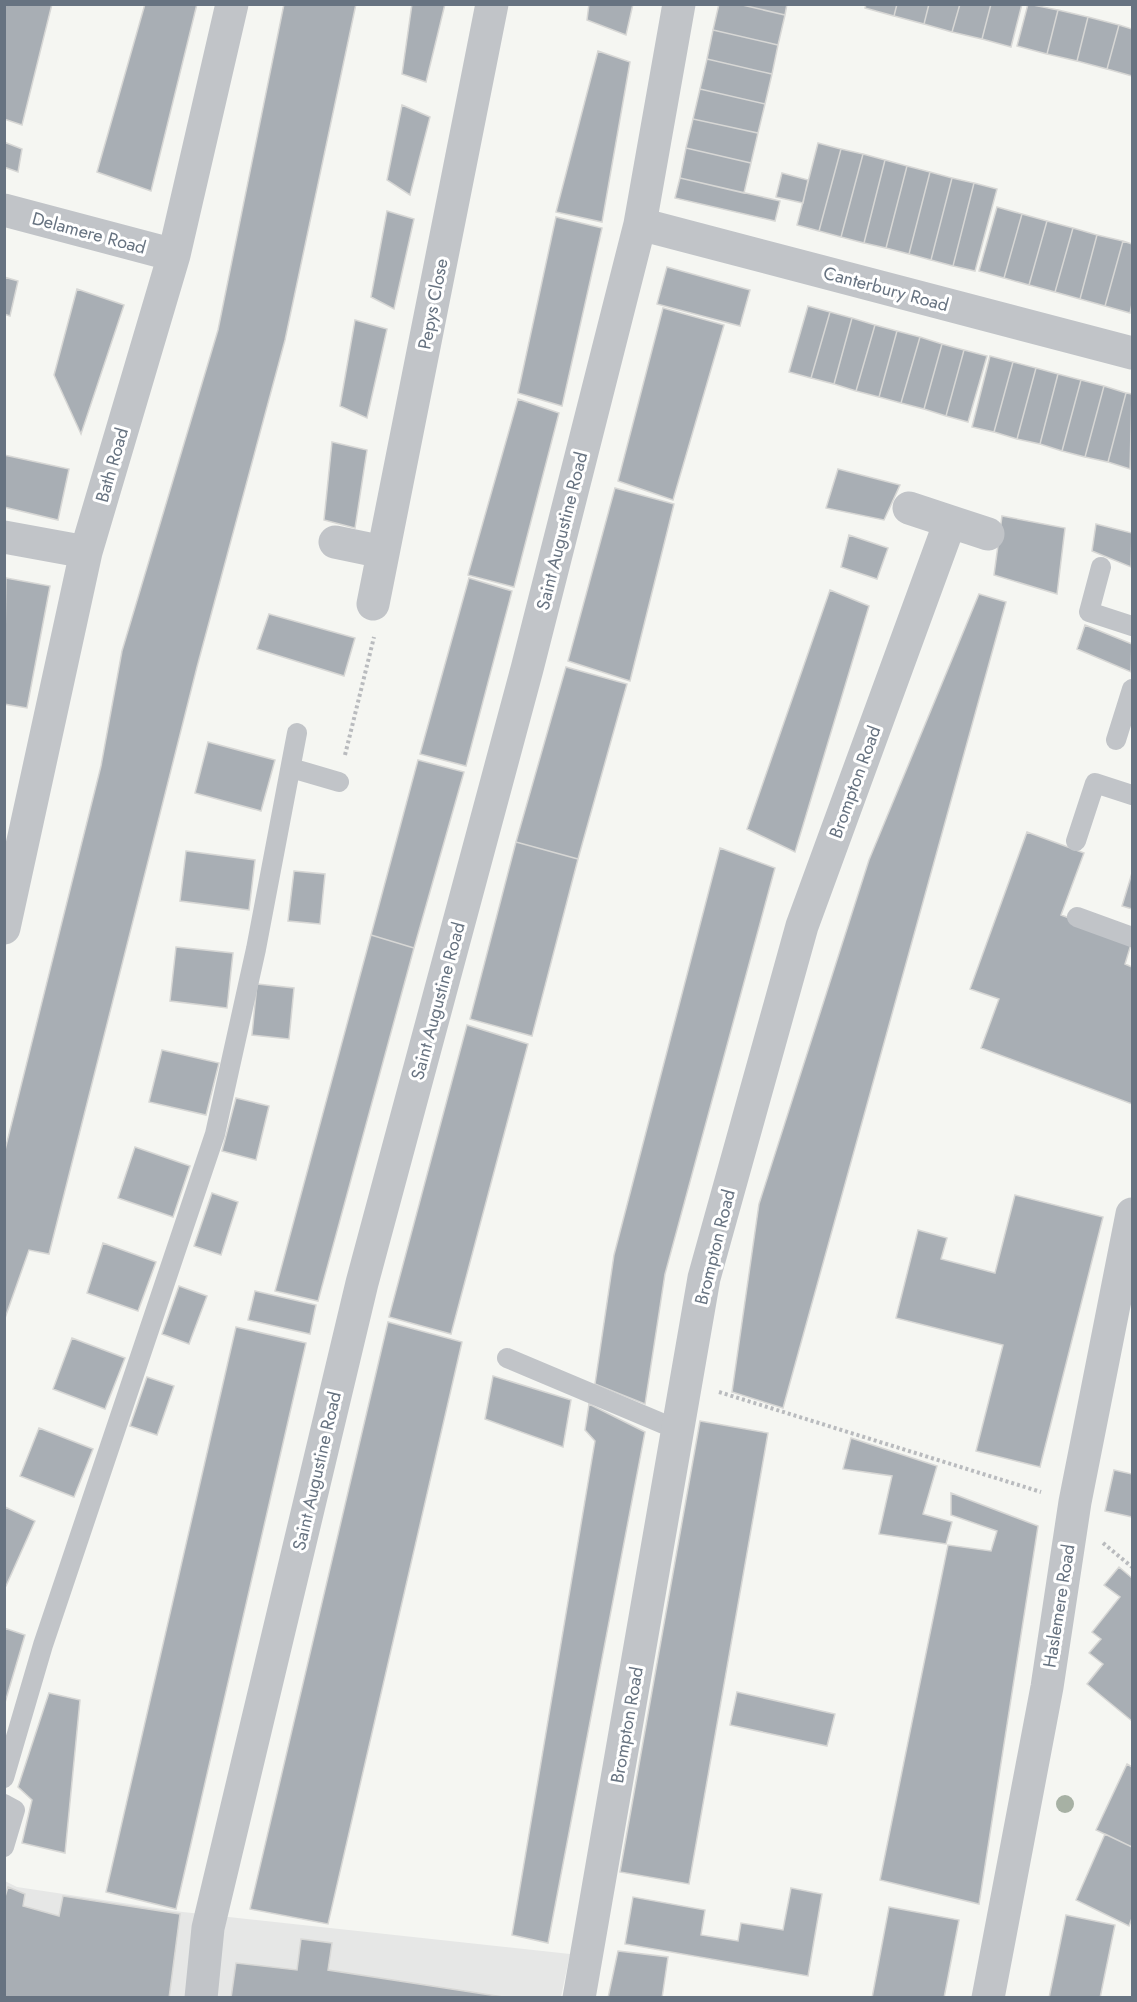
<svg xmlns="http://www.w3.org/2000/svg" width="1137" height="2002" font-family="Jost,sans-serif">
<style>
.built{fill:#e6e7e6}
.building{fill:#a8aeb4;stroke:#d7d7d5;stroke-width:1.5}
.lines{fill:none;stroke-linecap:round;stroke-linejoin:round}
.path{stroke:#b9bbbe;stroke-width:4;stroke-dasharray:3 3;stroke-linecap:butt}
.service{stroke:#c1c4c8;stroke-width:20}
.minor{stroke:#c1c4c8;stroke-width:33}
.tree{fill:#a7b1a4}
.labels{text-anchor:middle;stroke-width:6;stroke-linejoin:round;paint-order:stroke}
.street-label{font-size:18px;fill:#677381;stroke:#fff}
</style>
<rect width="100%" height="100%" fill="#f5f6f2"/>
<path class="built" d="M5 1881 17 1887 183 1912 570 1954 561 1997 5 1998Z"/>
<path class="building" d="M4 4H52L22 125 4 119Z
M145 4H197L151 191 97 172Z
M284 4H356L285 340 197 667 49 1254 29 1250 4 1321V1154L101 766 122 651 218 330Z
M412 4H445L426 82 402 74Z
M589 4H633L626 35 587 20Z
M719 4H738L785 15 778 45 713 30Z
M738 4H787L785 15Z
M866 4H897L894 16 865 8Z
M897 4H929L924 24 894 16Z
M929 4H960L952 32 924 24Z
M960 4H991L982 39 952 32Z
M991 4H1022L1011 47 982 39Z
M1028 4 1058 10 1047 54 1017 46Z
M1058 10 1088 17 1077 61 1047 54Z
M1088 17 1119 25 1107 69 1077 61Z
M1119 25 1132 29V76L1107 69Z
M713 30 778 45 772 74 707 59Z
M598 51 630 62 602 222 556 212Z
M707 59 772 74 765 104 700 89Z
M700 89 765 104 758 133 693 119Z
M402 105 430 117 410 195 387 180Z
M693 119 758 133 751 163 686 148Z
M4 142 22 149 18 172 4 167Z
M818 143 841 149 819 231 797 225Z
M686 148 751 163 744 193 680 178Z
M841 149 863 154 841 237 819 231Z
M863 154 885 160 864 243 841 237Z
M885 160 907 166 886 248 864 243Z
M907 166 930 172 909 254 886 248Z
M930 172 952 178 931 260 909 254Z
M782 173 808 180 803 203 776 197Z
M680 178 780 201 775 221 675 198Z
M952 178 974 183 953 266 931 260Z
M974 183 997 189 975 271 953 266Z
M997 207 1022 214 1004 278 979 271Z
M387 211 414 219 394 309 371 297Z
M1022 214 1047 221 1029 285 1004 278Z
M556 217 602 228 562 406 518 393Z
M1047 221 1073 228 1055 292 1029 285Z
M1073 228 1097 235 1080 299 1055 292Z
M1097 235 1123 241 1105 306 1080 299Z
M1123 241 1132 244V304L1130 313 1105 306Z
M667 267 750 290 740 326 657 304Z
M4 277 18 281 10 316 4 314Z
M77 289 124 305 81 434 54 375Z
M808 306 830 312 811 378 789 372Z
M663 308 724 325 673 500 618 481Z
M830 312 852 318 834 384 811 378Z
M852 318 875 325 856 391 834 384Z
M355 320 387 329 367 418 340 406Z
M875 325 897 331 879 397 856 391Z
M897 331 920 337 901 403 879 397Z
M920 337 942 344 924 409 901 403Z
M942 344 964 350 946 416 924 409Z
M964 350 987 356 968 422 946 416Z
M990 356 1013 362 994 432 972 427Z
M1013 362 1036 368 1017 439 994 432Z
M1036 368 1058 374 1040 444 1017 439Z
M1058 374 1081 380 1062 451 1040 444Z
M1081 380 1104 386 1085 457 1062 451Z
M1104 386 1126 393 1108 462 1085 457Z
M1126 393 1132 394 1130 469 1108 462Z
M518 399 559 413 514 587 468 575Z
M332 442 367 450 355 528 324 520Z
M4 455 69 469 58 520 4 507Z
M838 469 900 485 884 520 826 508Z
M615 488 674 504 630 681 568 661Z
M1002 516 1065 528 1057 594 994 575Z
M1096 524 1132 533 1131 567 1092 551Z
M849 535 888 548 877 579 841 567Z
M6 578 50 586 27 708 4 704Z
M469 578 512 591 466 766 420 754Z
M830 590 869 606 795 852 747 829Z
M979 594 1006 602 783 1408 732 1392 759 1204 869 860Z
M269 614 355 638 344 676 257 649Z
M1085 625 1132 644 1131 672 1077 649Z
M566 667 627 684 578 859 516 842Z
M208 742 275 760 261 811 195 793Z
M418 760 464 772 414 948 371 935Z
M1027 832 1084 853 1061 915 1132 941 1125 964 1132 967V1104L981 1048 999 999 970 989Z
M516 842 578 859 532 1036 470 1019Z
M720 848 775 868 665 1274 645 1404 595 1384 614 1255Z
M186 851 255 860 249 910 180 901Z
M294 871 325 874 320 924 288 921Z
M1132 873V909L1122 906Z
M371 935 414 948 318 1301 275 1291Z
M176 947 233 953 227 1008 170 1001Z
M257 984 294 988 289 1039 252 1035Z
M467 1025 528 1044 451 1334 389 1317Z
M162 1050 219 1063 206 1115 149 1102Z
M236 1098 269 1106 256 1160 222 1151Z
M135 1147 190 1166 173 1217 118 1198Z
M212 1193 238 1202 221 1255 194 1246Z
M1015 1195 1103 1217 1040 1467 976 1451 1003 1345 896 1318 918 1230 947 1238 941 1259 995 1273Z
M103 1243 156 1262 138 1311 87 1293Z
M179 1286 207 1296 189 1344 162 1334Z
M255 1291 316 1305 310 1334 248 1320Z
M388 1322 462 1342 328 1924 250 1909Z
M236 1327 306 1343 176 1909 106 1892Z
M72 1338 125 1358 105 1409 53 1389Z
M493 1376 571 1400 563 1447 485 1419Z
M147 1377 174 1386 157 1435 130 1426Z
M589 1404 645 1432 548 1943 512 1935 595 1441 585 1430Z
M700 1421 768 1433 689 1884 620 1872Z
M39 1428 93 1449 74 1497 20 1476Z
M851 1438 937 1466 923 1514 952 1522 946 1544 879 1534 892 1476 843 1469Z
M1114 1470 1132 1474V1517L1105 1511Z
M951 1493 1038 1526 979 1904 880 1880 948 1545 991 1551 997 1531 951 1515Z
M5 1507 35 1521 6 1586H4Z
M1119 1567 1132 1578V1721L1087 1684 1103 1664 1089 1653 1101 1639 1092 1632 1120 1597 1104 1585Z
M4 1628 25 1635 4 1706Z
M737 1692 835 1714 827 1746 730 1725Z
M49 1693 80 1700 65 1853 22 1843 32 1800 18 1787Z
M1127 1764 1132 1767V1847L1096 1830Z
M1105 1834 1132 1847V1918L1129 1926 1076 1900Z
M8 1887 25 1894 23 1906 59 1916 63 1896 180 1914 169 1998H4V1900Z
M791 1888 822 1894 808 1976 625 1944 633 1897 705 1910 701 1935 738 1941 741 1923 783 1930Z
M889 1907 959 1920 944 1998H872Z
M1066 1915 1115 1925 1100 1998H1049Z
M301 1939 332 1943 328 1970 510 1998H231L236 1963 297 1970Z
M618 1951 668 1957 662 1998H608Z"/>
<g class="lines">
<path class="path" d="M345 755 374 637
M719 1392 1041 1492
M1103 1543 1132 1567"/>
<path class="service" d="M1101 567 1089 612 1132 626
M1116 740 1132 689
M291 768 339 782
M1076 841 1095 783 1132 795
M1077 917 1132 937
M507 1358 678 1430
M4 1778 43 1645 215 1134 256 949 297 733
M4 1804 15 1810 4 1847"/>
<path class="minor" d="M4 210 174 255
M640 224 1132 353
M909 508 988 534
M4 537 86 552
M335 542 383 552
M373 604 492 4
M4 928 86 552 174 255 232 4
M201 1998 208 1928 362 1283 527 669 640 224 679 4
M579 1998 704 1278 802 926 950 522
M988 1998 1047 1687 1075 1502 1132 1214"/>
</g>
<circle class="tree" cx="1065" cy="1804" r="9"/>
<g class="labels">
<g class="street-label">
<text transform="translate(89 233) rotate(15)" y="6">Delamere Road</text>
<text transform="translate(886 289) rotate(15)" y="6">Canterbury Road</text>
<text transform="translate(433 304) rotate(-79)" y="6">Pepys Close</text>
<text transform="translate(112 465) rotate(-74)" y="6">Bath Road</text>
<text transform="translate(562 531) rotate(-76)" y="6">Saint Augustine Road</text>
<text transform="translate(855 782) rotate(-70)" y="6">Brompton Road</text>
<text transform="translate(438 1001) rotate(-75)" y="6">Saint Augustine Road</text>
<text transform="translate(715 1247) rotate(-76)" y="6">Brompton Road</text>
<text transform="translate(317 1471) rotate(-77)" y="6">Saint Augustine Road</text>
<text transform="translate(1059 1606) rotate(-81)" y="6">Haslemere Road</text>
<text transform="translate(627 1725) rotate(-80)" y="6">Brompton Road</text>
</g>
</g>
<rect width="1137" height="2002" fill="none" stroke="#677381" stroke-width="12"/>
</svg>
